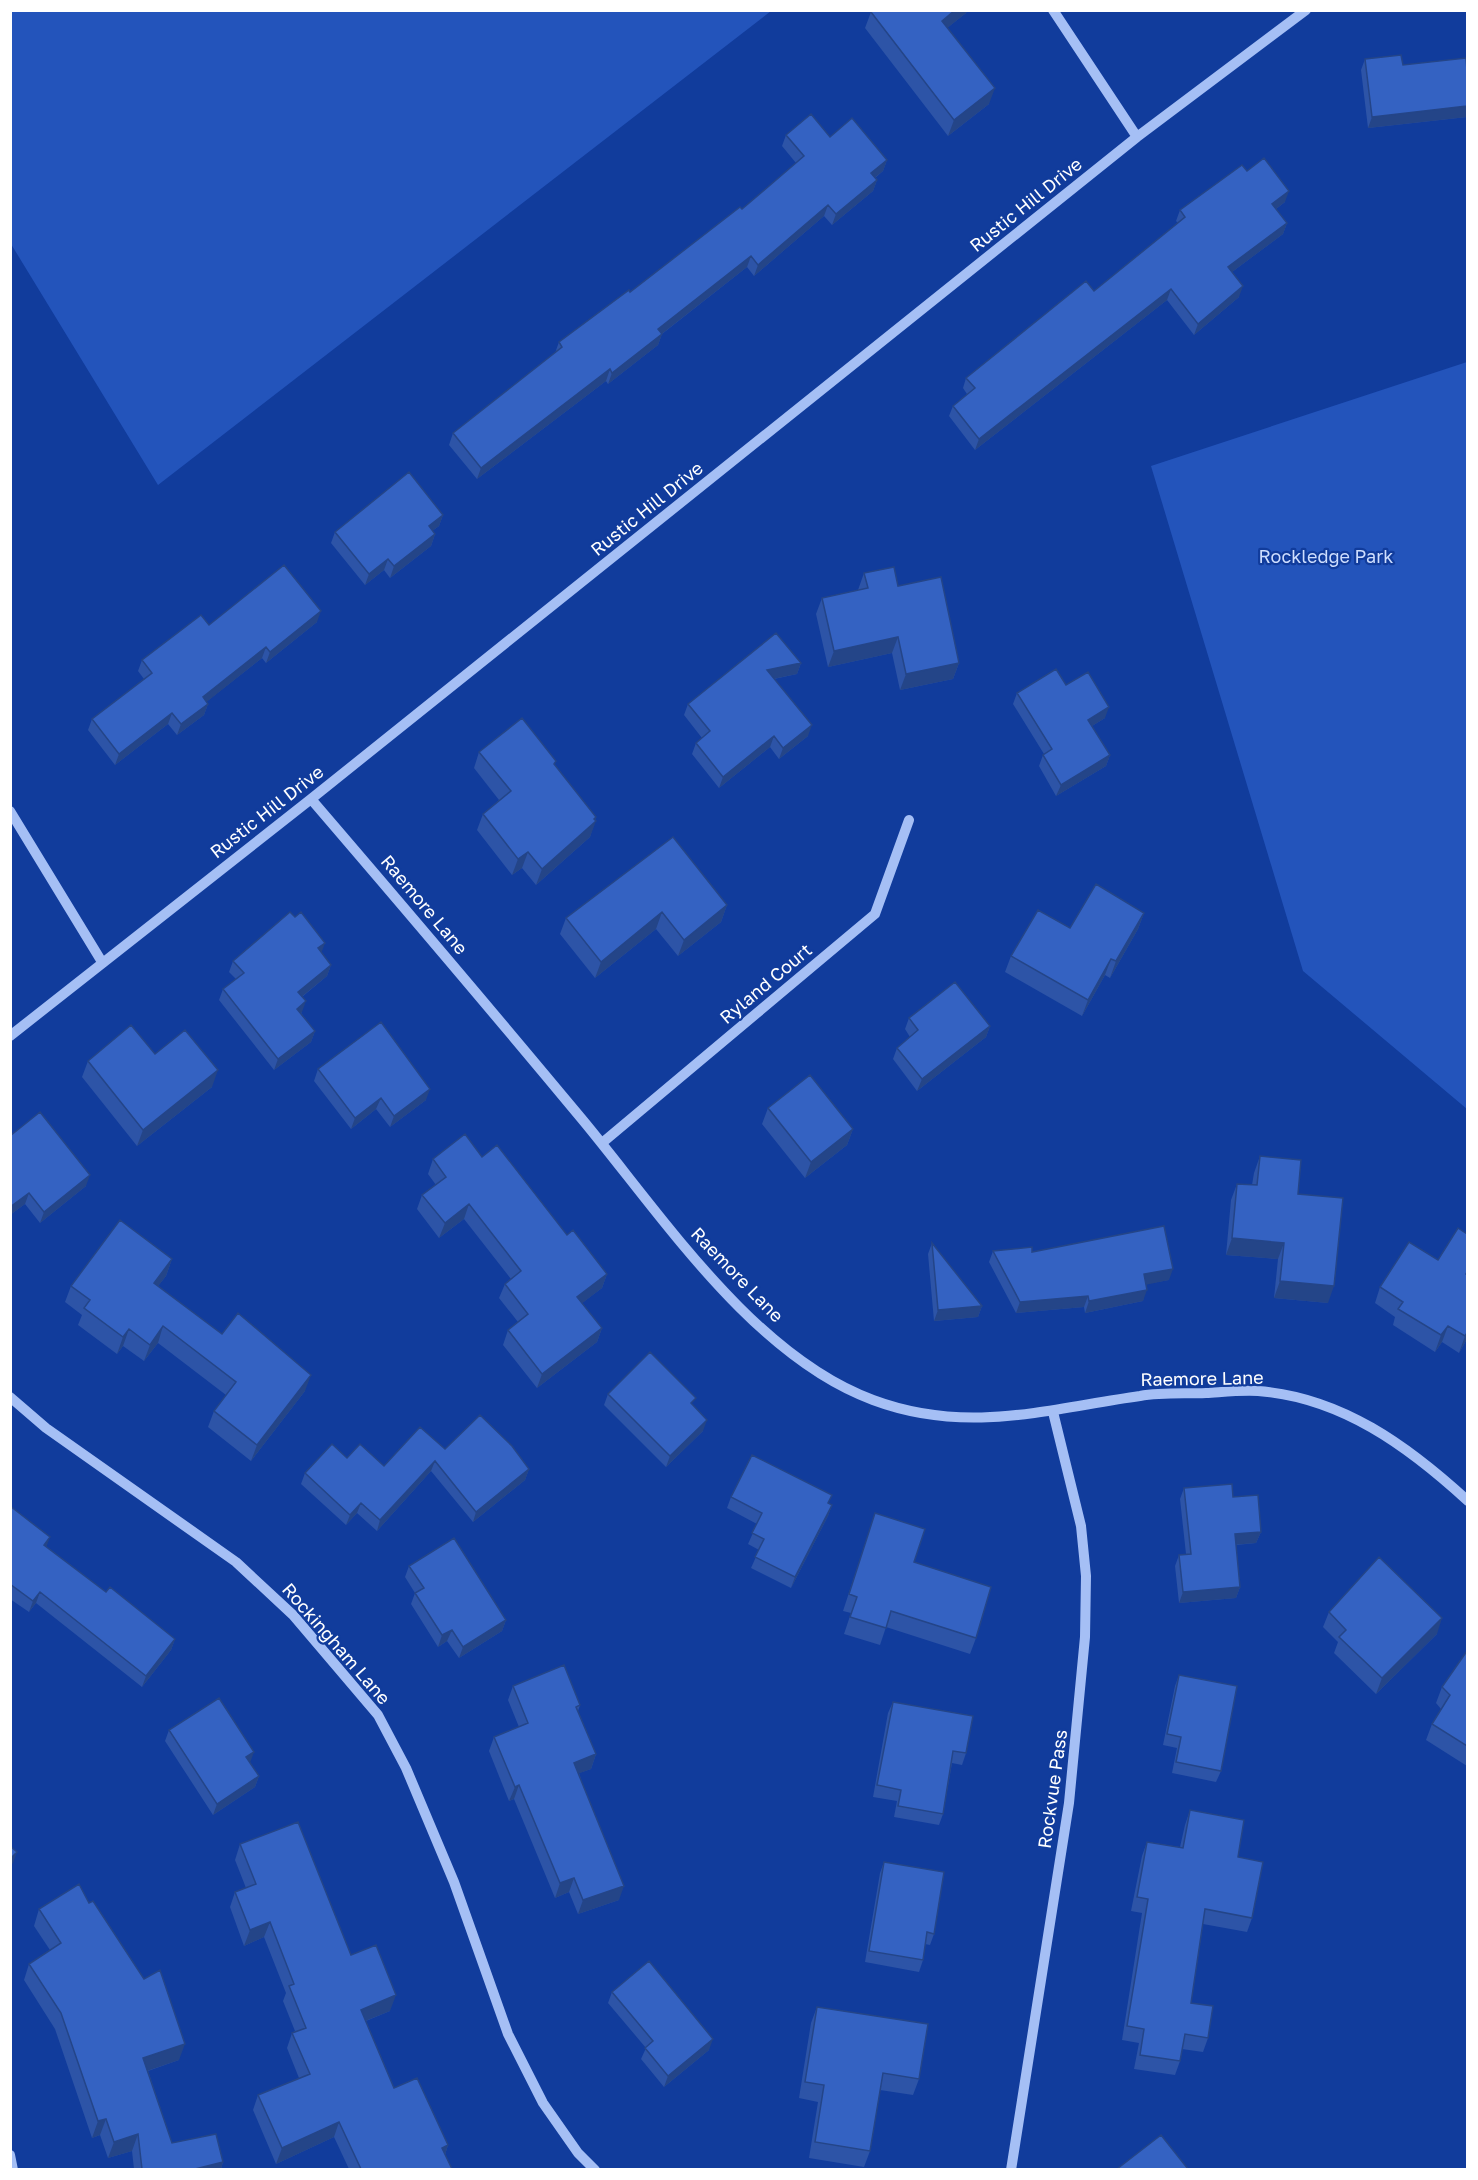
<svg xmlns="http://www.w3.org/2000/svg" width="1478" height="2180" font-family="'Golos Text',sans-serif">
<style>
.green{fill:#2354bb}
.lines{fill:none;stroke-linecap:round;stroke-linejoin:round}
.minor{stroke:#a5bff5;stroke-width:10}
.wall{fill:#2d54a7}
.shaded-wall{fill:#244588}
.building{fill:#3462c2;stroke:#244588;stroke-width:1.5}
.labels{text-anchor:middle;stroke-width:4.5;stroke-linejoin:round;paint-order:stroke}
.street-label{font-size:18px;fill:#fff;stroke:#113c9c}
.park-label{font-size:18px;fill:#cedefe;stroke:#113c9c}
</style>
<rect width="100%" height="100%" fill="#113c9c"/>
<path class="green" d="M11 10H771V11L158 485 11 244Z
M1467 362H1468L1467 1109 1303 971 1151 466Z"/>
<g class="lines">
<path class="minor" d="M1053 10 1137 137
M311 799C402 905 492 1011 581 1118 661 1214 753 1356 873 1400 967 1435 1047 1409 1140 1396 1162 1392 1185 1394 1206 1393 1223 1392 1241 1390 1258 1391 1341 1397 1408 1446 1468 1501
M10 811 102 962
M10 1036 311 799 1137 137 1306 10
M602 1143 875 914 909 820
M10 1397 46 1428 236 1562 293 1615 378 1715 406 1768 454 1882 508 2034 543 2103 578 2153 595 2170
M10 2155 13 2170
M1011 2170 1069 1803 1085 1637 1086 1576 1081 1526 1053 1412"/>
</g>
<path class="wall" d="M873 10H967L966 13 947 28 989 104 948 136 865 28 871 12Z
M1365 59 1403 65 1467 117 1368 128 1361 70Z
M786 135 830 137 887 160 883 171 875 178 877 180 873 191 832 225 824 216 754 276 747 267 662 334 658 345 608 384 606 381 477 479 449 445 453 433 555 353 559 342 630 292 742 209 796 163 782 146Z
M1247 171 1285 202 1276 209 1287 223 1283 234 1232 272 1239 297 1194 335 1167 300 975 450 949 416 953 406 967 394 963 388 966 378 1094 291 1178 223 1176 221 1180 210Z
M443 515 439 526 432 531 435 534 431 546 390 578 384 570 365 585 331 543 335 532Z
M864 573 898 586 959 663 953 679 900 690 892 653 828 667 816 614 822 598 858 590Z
M317 622 266 663 262 658 206 702 208 704 204 715 177 735 168 724 115 765 88 730 92 719 144 679 138 671 142 660 209 625Z
M801 663 797 674 774 679 808 736 779 759 770 747 719 788 692 754 696 743 702 738 684 715 688 704Z
M1066 685 1105 718 1092 726 1110 755 1106 766 1056 796 1039 766 1043 755 1044 754 1013 704 1017 693Z
M479 752 555 765 596 817 590 837 536 885 522 868 512 875 477 830 483 814 499 800 474 768Z
M727 905 721 922 678 956 656 929 595 978 560 934 566 918Z
M1144 913 1138 929 1110 978 1105 975 1082 1016 1005 972 1011 956 1070 928Z
M321 953 331 965 327 976 302 997V1012L301 1013 315 1031 311 1042 274 1070 219 1000 223 989 236 979 229 972 233 961Z
M909 1018 990 1026 986 1037 917 1091 893 1059 897 1048 910 1037 905 1029Z
M155 1054 212 1087 137 1146 82 1077 88 1061Z
M318 1069 426 1100 390 1127 376 1109 351 1129 314 1081Z
M768 1108 853 1129 847 1145 805 1178 762 1124Z
M10 1136 86 1186 40 1223 25 1204 10 1215Z
M1260 1156 1298 1194 1328 1303 1274 1298 1278 1259 1226 1255 1231 1200 1237 1184 1252 1185 1254 1173Z
M482 1157 567 1235 607 1274 602 1288 582 1303 602 1328 597 1342 537 1388 503 1345 508 1330 518 1322 499 1298 505 1284 511 1279 464 1219 439 1238 417 1209 422 1195 436 1185 428 1174 433 1159Z
M1409 1242 1467 1339 1459 1353 1442 1342 1435 1352 1393 1325 1395 1317 1375 1303 1380 1287Z
M932 1243 982 1306 978 1317 934 1321 928 1254Z
M993 1251 1032 1252 1169 1280 1146 1284 1143 1301 1085 1313 1084 1307 1016 1313 989 1262Z
M172 1259 166 1276 158 1286 222 1334 305 1391 251 1461 208 1427 214 1411 226 1395 158 1343 144 1361 123 1346 117 1354 78 1325 82 1315 65 1302 71 1286Z
M608 1394 703 1431 666 1467 604 1405Z
M445 1449 529 1469 525 1480 473 1522 431 1471 377 1531 357 1513 346 1525 301 1484 305 1473 347 1458 384 1466Z
M1184 1488 1233 1497 1261 1532 1256 1543 1236 1545 1240 1587 1236 1598 1179 1603 1175 1566 1179 1555 1186 1554 1180 1499Z
M731 1497 829 1504 832 1505 828 1516 791 1588 751 1568 759 1550 748 1544 757 1524 727 1508Z
M10 1506 47 1547 106 1592 175 1639 171 1650 142 1687 36 1603 29 1612 10 1599Z
M875 1513 976 1638 970 1654 886 1627 880 1645 844 1634 851 1613 843 1611Z
M409 1566 506 1620 502 1631 459 1658 447 1641 438 1647 411 1604 415 1593 405 1577Z
M1329 1612 1437 1634 1376 1694 1334 1653 1338 1642 1323 1627Z
M1467 1651V1766L1426 1740 1432 1724 1441 1709 1436 1703 1442 1687Z
M1179 1675 1221 1771 1216 1782 1172 1773 1177 1748 1163 1745 1175 1686Z
M513 1686 580 1705 578 1711 596 1754 591 1769 579 1773 619 1900 578 1914 569 1892 555 1898 514 1799 509 1801 489 1751 494 1737 519 1727 508 1700Z
M893 1702 966 1753 962 1765 952 1763 943 1814 939 1825 894 1817 897 1801 873 1797 888 1713Z
M169 1730 250 1763 259 1776 255 1787 213 1815 165 1741Z
M1190 1810 1238 1857 1252 1918 1247 1932 1203 1924 1191 2003 1208 2038 1203 2052 1182 2049 1180 2061 1175 2075 1134 2069 1139 2043 1122 2040 1142 1913 1131 1911 1142 1856 1147 1842 1180 1847 1185 1825Z
M240 1844 351 1955 390 2011 366 2021 394 2088 448 2145 445 2155 452 2169H349L334 2137 276 2164 253 2110 258 2095 299 2078 287 2048 292 2033 295 2031 283 2001 286 1993 264 1937 244 1946 230 1907 235 1892 246 1888 235 1860Z
M884 1862 934 1934 930 1945 925 1944 923 1960 919 1972 865 1962 880 1873Z
M89 1903 179 2060 148 2071 172 2143 223 2162 221 2169H134L132 2151 108 2158 100 2135 92 2138 55 2029 24 1980 29 1964 50 1950 34 1926 39 1909Z
M612 1992 709 2050 664 2087 641 2059 646 2048 608 2003Z
M817 2007 919 2079 913 2095 880 2090 870 2151 864 2167 809 2158 818 2102 799 2098 811 2023Z"/>
<path class="shaded-wall" d="M955 10H967L966 13 936 37 942 21Z
M995 88 989 104 948 136 954 120Z
M1467 106V117L1368 128 1372 117Z
M887 160 883 171 867 184 871 173Z
M877 180 873 191 832 225 836 214Z
M1289 191 1285 202 1268 215 1272 204Z
M828 205 824 216 754 276 758 265Z
M1287 223 1283 234 1224 278 1228 267Z
M751 256 747 267 654 340 658 329Z
M1243 286 1239 297 1194 335 1198 324Z
M1171 289 1167 300 975 450 979 439Z
M662 334 658 345 608 384 612 373Z
M610 369 606 381 477 479 481 468Z
M443 515 439 526 424 537 429 526Z
M435 534 431 546 390 578 394 566Z
M388 559 384 570 365 585 369 574Z
M321 611 317 622 266 663 270 652Z
M898 637 892 653 828 667 834 651Z
M266 647 262 658 199 708 203 697Z
M801 663 797 674 763 681 767 670Z
M959 663 953 679 900 690 906 674Z
M208 704 204 715 177 735 181 724Z
M1109 707 1105 718 1084 731 1088 720Z
M172 713 168 724 115 765 119 754Z
M812 725 808 736 779 759 783 748Z
M774 736 770 747 719 788 723 777Z
M1110 755 1106 766 1056 796 1061 785Z
M596 817 594 823 596 821 590 837 536 885 542 869Z
M528 852 522 868 512 875 518 859Z
M727 905 721 922 678 956 684 940Z
M662 912 656 929 595 978 601 962Z
M1144 913 1138 929 1110 978 1116 961Z
M325 943 321 954 318 948Z
M1111 959 1105 975 1082 1016 1088 1000Z
M331 965 327 976 294 1003 298 992Z
M306 1001 302 1012 293 1020 297 1009Z
M990 1026 986 1037 917 1091 922 1079Z
M315 1031 311 1042 274 1070 278 1059Z
M218 1070 212 1087 137 1146 143 1130Z
M430 1089 426 1100 390 1127 394 1116Z
M381 1098 376 1109 351 1129 355 1118Z
M853 1129 847 1145 805 1178 811 1162Z
M90 1175 86 1186 40 1223 44 1212Z
M29 1193 25 1204 10 1215V1207Z
M469 1204 464 1219 439 1238 445 1223Z
M1232 1238 1284 1243 1278 1259 1226 1255Z
M172 1259 166 1276 148 1299 154 1283Z
M1173 1269 1169 1280 1140 1286 1144 1274Z
M607 1274 602 1288 572 1311 577 1297Z
M1280 1281 1334 1286 1328 1303 1274 1298Z
M1147 1290 1143 1301 1085 1313 1089 1301Z
M1088 1296 1084 1307 1016 1313 1020 1302Z
M982 1306 978 1317 934 1321 938 1310Z
M163 1326 158 1343 144 1361 150 1345Z
M1448 1326 1442 1342 1435 1352 1441 1335Z
M602 1328 597 1342 537 1388 542 1374Z
M129 1329 123 1346 117 1354 123 1337Z
M1467 1333V1339L1459 1353 1465 1336Z
M311 1375 305 1391 251 1461 257 1445Z
M707 1420 703 1431 666 1467 670 1456Z
M435 1461 431 1471 377 1531 380 1520Z
M529 1469 525 1480 473 1522 476 1512Z
M361 1503 357 1513 346 1525 350 1515Z
M832 1505 828 1516 791 1588 795 1577Z
M1261 1532 1256 1543 1231 1545 1235 1534Z
M50 1537 46 1548 44 1545Z
M1240 1587 1236 1598 1179 1603 1183 1592Z
M40 1592 36 1603 29 1612 33 1601Z
M1442 1618 1437 1634 1376 1694 1382 1678Z
M506 1620 502 1631 459 1658 463 1647Z
M452 1630 447 1641 438 1647 442 1635Z
M175 1639 171 1650 142 1687 146 1676Z
M254 1752 250 1763 246 1757Z
M596 1754 591 1769 569 1777 574 1763Z
M259 1776 255 1787 213 1815 217 1804Z
M519 1785 514 1799 509 1801 515 1787Z
M17 1852 13 1863 10 1866V1859Z
M574 1878 569 1892 555 1898 560 1883Z
M624 1886 619 1900 578 1914 583 1900Z
M270 1922 264 1937 244 1946 250 1930Z
M396 1995 390 2011 355 2025 361 2010Z
M713 2039 709 2050 664 2087 668 2076Z
M185 2044 179 2060 138 2074 143 2058Z
M106 2119 100 2135 92 2138 98 2121Z
M339 2122 334 2137 276 2164 282 2148Z
M138 2134 132 2151 108 2158 114 2142Z
M448 2145 443 2161 442 2148Z
M223 2162 221 2169H195Z"/>
<path class="building" d="M873 10H955L942 21 995 88 954 120 871 12Z
M1401 55 1403 65 1466 58 1467 70V106L1372 117 1365 59Z
M811 114 830 137 852 118 887 160 871 173 877 180 836 214 828 205 758 265 751 256 658 329 662 334 612 373 610 369 481 468 453 433 562 347 559 342 629 290 630 292 740 207 742 209 804 156 786 135Z
M1264 158 1289 191 1272 204 1287 223 1228 267 1243 286 1198 324 1171 289 979 439 953 406 975 388 966 378 1086 281 1094 291 1185 217 1180 210 1242 165 1247 171Z
M409 472 443 515 429 526 435 534 394 566 388 559 369 574 335 532Z
M284 565 321 611 270 652 266 647 203 697 208 704 181 724 172 713 119 754 92 719 152 673 142 660 201 615 209 625Z
M894 567 898 586 941 577 959 663 906 674 898 637 834 651 822 598 868 588 864 573Z
M776 633 801 663 767 670 812 725 783 748 774 736 723 777 696 743 710 731 688 704Z
M1056 669 1066 685 1088 672 1109 707 1088 720 1110 755 1061 785 1043 755 1052 749 1017 693Z
M522 718 556 761 554 764 596 817 594 819 596 821 542 869 528 852 518 859 483 814 511 791 479 752Z
M673 837 727 905 684 940 662 912 601 962 566 918Z
M1096 884 1144 913 1116 961 1111 959 1088 1000 1011 956 1038 910 1070 928Z
M290 912 295 917 301 912 325 943 318 948 331 965 298 992 306 1001 297 1009 315 1031 278 1059 223 989 244 973 233 961Z
M955 982 990 1026 922 1079 897 1048 918 1030 909 1018Z
M381 1022 430 1089 394 1116 381 1098 355 1118 318 1069Z
M131 1025 155 1054 185 1030 218 1070 143 1130 88 1061Z
M810 1075 853 1129 811 1162 768 1108Z
M40 1112 90 1175 44 1212 29 1193 10 1207V1136Z
M465 1134 482 1157 497 1145 567 1235 573 1230 607 1274 577 1297 602 1328 542 1374 508 1330 528 1314 505 1284 521 1271 469 1204 445 1223 422 1195 446 1177 433 1159Z
M1260 1156 1301 1160 1298 1194 1343 1198 1334 1286 1280 1281 1284 1243 1232 1238 1237 1184 1257 1185Z
M120 1220 172 1259 154 1283 222 1334 238 1313 311 1375 257 1445 214 1411 236 1382 163 1326 150 1345 129 1329 123 1337 84 1308 90 1300 71 1286Z
M1164 1226 1173 1269 1144 1274 1147 1290 1089 1301 1088 1296 1020 1302 993 1251 1032 1247V1252Z
M1458 1228 1467 1234V1272L1466 1274 1467 1275V1333L1465 1336 1448 1326 1441 1335 1398 1309 1403 1302 1380 1287 1409 1242 1438 1260Z
M932 1243 982 1306 938 1310Z
M650 1352 696 1398 691 1403 707 1420 670 1456 608 1394Z
M480 1415 512 1446 529 1469 476 1512 435 1461 380 1520 361 1503 350 1515 305 1473 332 1444 347 1458 360 1444 384 1466 420 1427 445 1449Z
M752 1455 832 1495 828 1503 832 1505 795 1577 755 1557 764 1539 752 1533 762 1513 731 1497Z
M1232 1484 1233 1497 1258 1495 1261 1532 1235 1534 1240 1587 1183 1592 1179 1555 1191 1554 1184 1488Z
M10 1506 50 1537 44 1545 106 1592 110 1587 175 1639 146 1676 40 1592 33 1601 10 1584Z
M875 1513 925 1529 914 1562 991 1587 976 1638 891 1611 886 1628 850 1617 857 1597 849 1594Z
M454 1538 506 1620 463 1647 452 1630 442 1635 415 1593 424 1588 409 1566Z
M1379 1557 1442 1618 1382 1678 1339 1637 1346 1630 1329 1612Z
M1467 1651V1746L1432 1724 1450 1695 1442 1687Z
M564 1665 580 1705 576 1707 596 1754 574 1763 624 1886 583 1900 574 1878 560 1883 519 1785 515 1787 494 1737 528 1723 513 1686Z
M1179 1675 1237 1686 1221 1771 1176 1762 1181 1737 1167 1734Z
M219 1698 254 1752 246 1757 259 1776 217 1804 169 1730Z
M893 1702 973 1716 966 1753 953 1751 943 1814 898 1806 901 1790 877 1785Z
M1190 1810 1244 1820 1238 1857 1263 1862 1252 1918 1205 1909 1191 2003 1213 2006 1208 2038 1185 2034 1180 2061 1140 2055 1144 2029 1127 2026 1148 1899 1137 1897 1147 1842 1183 1848Z
M298 1822 351 1955 376 1945 396 1995 361 2010 394 2088 417 2078 448 2145 442 2148 452 2169H361L339 2122 282 2148 258 2095 310 2074 292 2033 306 2028 289 1986 294 1984 270 1922 250 1930 235 1892 256 1884 240 1844Z
M10 1846 17 1852 10 1859Z
M884 1862 944 1872 934 1934 927 1932 923 1960 869 1951Z
M79 1884 89 1903 93 1901 144 1979 160 1970 185 2044 143 2058 172 2143 216 2134 223 2162 195 2169H142L138 2134 114 2142 106 2119 98 2121 61 2013 29 1964 61 1943 39 1909Z
M649 1961 713 2039 668 2076 645 2048 653 2041 612 1992Z
M817 2007 928 2024 919 2079 883 2073 870 2151 815 2142 824 2085 805 2082Z
M1161 2135 1188 2169H1117Z"/>
<g class="labels">
<g class="street-label">
<text transform="translate(1026 205) rotate(-39)" y="6">Rustic Hill Drive</text>
<text transform="translate(647 509) rotate(-39)" y="6">Rustic Hill Drive</text>
<text transform="translate(267 812) rotate(-38)" y="6">Rustic Hill Drive</text>
<text transform="translate(424 905) rotate(50)" y="6">Raemore Lane</text>
<text transform="translate(766 984) rotate(-40)" y="6">Ryland Court</text>
<text transform="translate(737 1275) rotate(46)" y="6">Raemore Lane</text>
<text transform="translate(1202 1379) rotate(-1)" y="6">Raemore Lane</text>
<text transform="translate(336 1644) rotate(49)" y="6">Rockingham Lane</text>
<text transform="translate(1053 1789) rotate(-82)" y="6">Rockvue Pass</text>
</g>
<g class="park-label">
<text x="1326" y="563">Rockledge Park</text>
</g>
</g>
<rect width="1478" height="2180" fill="none" stroke="#ffffff" stroke-width="24"/>
</svg>
